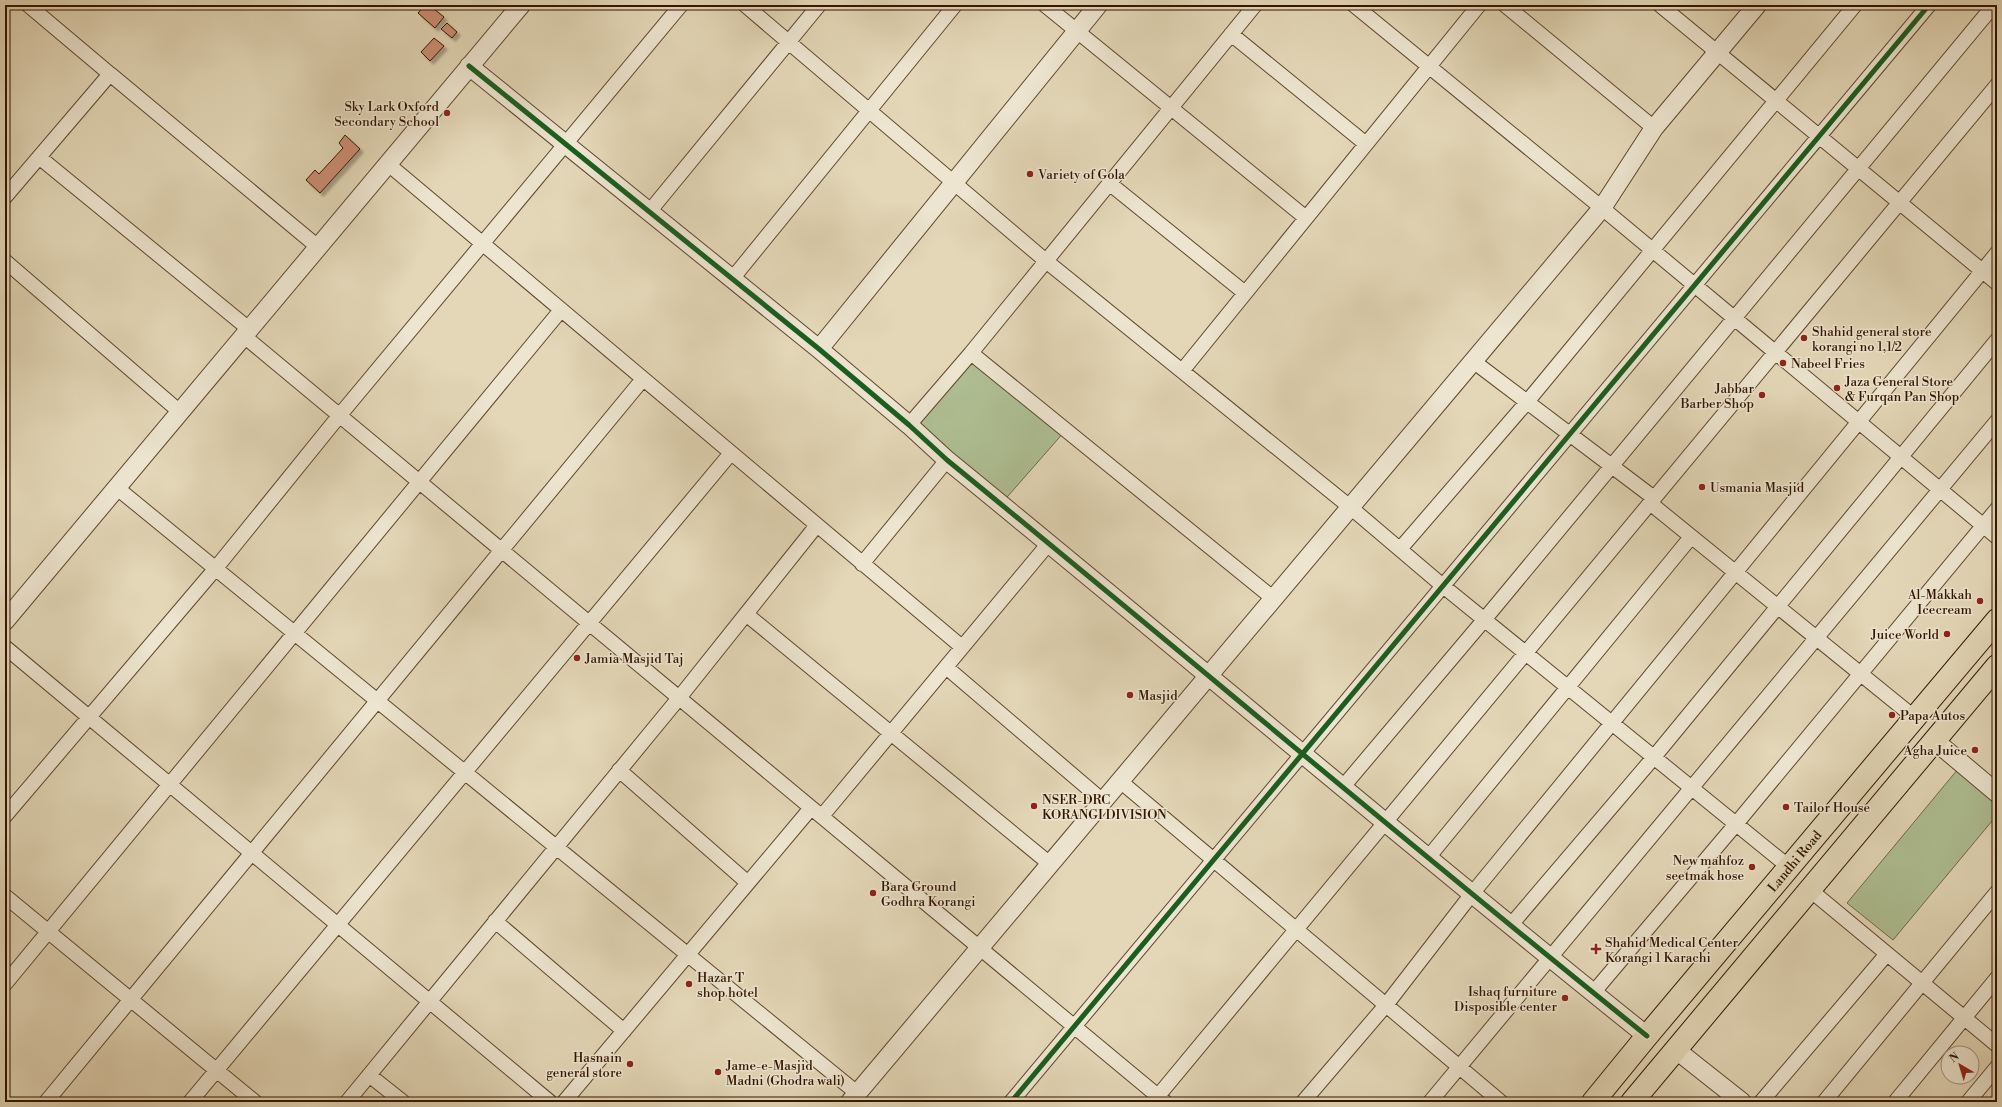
<svg xmlns="http://www.w3.org/2000/svg" width="2002" height="1107" font-family="'Libre Bodoni',serif">
<style>
.green{fill:#aebf93;stroke:#706a4a}
.building{fill:#cc8e74;stroke:#331501;filter:url(#shadow)}
.lines{fill:none;stroke-linecap:round;stroke-linejoin:round}
.minor-casing{stroke:#5f462e;stroke-width:16}
.tertiary-casing{stroke:#5f462e;stroke-width:20}
.primary-casing{stroke:#331501;stroke-width:24}
.minor{stroke:#ede5d0;stroke-width:14}
.tertiary{stroke:#ede5d0;stroke-width:18}
.primary{stroke:#e3d7b7;stroke-width:22}
.cycleway-casing{stroke:#ede5d0;stroke-width:8}
.cycleway{stroke:#1b5e20;stroke-width:5}
.poi-dot{fill:#8f2418;stroke:#ede5d0;stroke-width:1.5}
.labels{text-anchor:middle;stroke-width:3;stroke-linejoin:round;paint-order:stroke}
.poi-label{font-size:13px;fill:#331501;stroke:#ede5d0;text-anchor:start}
.street-label{font-size:13px;fill:#331501;stroke:#ede5d0}
</style>
<defs>
<filter id="shadow"><feDropShadow dx="3.5" dy="3.5" stdDeviation="1" flood-color="#0004"/></filter>
</defs>
<rect width="100%" height="100%" fill="#e3d7b7"/>
<filter id="stains"><feTurbulence type="fractalNoise" baseFrequency=".005" numOctaves="4"/><feColorMatrix values="0 0 0 0 .2 0 0 0 0 .09 0 0 0 0 .02 0 0 0 .5 -.17"/></filter>
<radialGradient id="worn" r=".72"><stop offset=".6" stop-color="#630" stop-opacity="0"/><stop offset="1" stop-color="#630" stop-opacity=".3"/></radialGradient>
<path class="green" d="M971 353 1065 431 1001 504 909 425Z
M1958 769 1997 802V815L1893 940 1847 903Z"/>
<path class="building" d="M425 5H429L444 17 435 28 418 13Z
M447 23 457 32 452 38 441 29Z
M434 38 444 46 430 61 421 52Z
M345 135 360 149 320 193 306 180 315 170 319 174 343 148 339 143Z"/>
<g class="lines">
<g class="minor-casing">
<path id="minor" d="M745 5 1046 261 1350 507 1443 586 1789 867
M1045 5 1306 218
M1354 5 1602 208 1997 537
M1505 5 1654 128
M1660 5 1997 283
M1231 34 1366 144
M110 74 318 247
M39 157 249 329
M388 164 962 647
M1109 183 1245 293
M5 197 110 74 28 5
M649 212 819 5
M5 261 180 412
M732 279 955 5
M244 336 1165 1102
M971 353 1274 599
M1473 361 1654 498
M1182 371 1479 5
M909 425 971 353 1255 5
M117 488 857 1093
M1650 503 1915 718
M1400 549 1527 402 1855 5
M862 564 947 460
M746 614 1050 864
M5 647 550 1102
M946 667 1103 801
M619 770 748 883
M1120 781 1501 1102
M1342 788 1484 620 1994 5
M5 816 216 568 339 416 681 5
M822 816 1049 543
M1427 859 1691 537
M1809 889 1997 1045
M5 896 255 1102
M495 921 624 1031
M1510 926 1654 757 1997 340
M5 984 561 310
M1593 993 1736 824 1997 509
M369 1075 403 1102
M46 1102 643 379
M190 1102 731 453
M347 1102 679 698 817 525
M564 1102 811 808
M1011 1102 1929 5
M1153 1102 1997 85
M1303 1102 1386 1005 1471 895 1997 253
M1430 1102 1997 421
M1761 1102 1886 955
M1824 1102 1997 892
M1895 1102 1997 978
M1968 1102 1997 1067"/>
</g>
<g class="tertiary-casing">
<path id="tertiary" d="M1989 5 1997 12
M469 66 819 349 909 425 947 460C1181 651 1411 847 1647 1036
M819 349 1098 5
M5 621 521 5
M1935 741 1997 793
M1675 1049 1742 1102
M850 1102 1602 208 1654 128 1757 5"/>
</g>
<g class="primary-casing">
<g id="primary">
<path id="s1" d="M1593 1102 1647 1036 1997 620"/>
<path d="M1632 1102 1997 666"/>
</g>
</g>
<use href="#minor" class="minor"/>
<use href="#tertiary" class="tertiary"/>
<use href="#primary" class="primary"/>
<g class="cycleway-casing">
<path id="cycleway" d="M469 66 819 349 909 425 947 460C1181 651 1411 847 1647 1036
M1011 1102 1929 5"/>
</g>
<use href="#cycleway" class="cycleway"/>
</g>
<g class="poi-dot">
<circle cx="447" cy="113" r="4"/>
<circle cx="1030" cy="174" r="4"/>
<circle cx="1804" cy="338" r="4"/>
<circle cx="1783" cy="363" r="4"/>
<circle cx="1837" cy="388" r="4"/>
<circle cx="1762" cy="395" r="4"/>
<circle cx="1702" cy="487" r="4"/>
<circle cx="1980" cy="601" r="4"/>
<circle cx="1947" cy="634" r="4"/>
<circle cx="577" cy="658" r="4"/>
<circle cx="1130" cy="695" r="4"/>
<circle cx="1892" cy="715" r="4"/>
<circle cx="1975" cy="750" r="4"/>
<circle cx="1034" cy="806" r="4"/>
<circle cx="1786" cy="807" r="4"/>
<circle cx="1752" cy="867" r="4"/>
<circle cx="873" cy="893" r="4"/>
<path d="M1594 943h4v4h4v4h-4v4h-4v-4h-4v-4h4z"/>
<circle cx="689" cy="984" r="4"/>
<circle cx="1565" cy="998" r="4"/>
<circle cx="630" cy="1064" r="4"/>
<circle cx="718" cy="1072" r="4"/>
</g>
<g class="labels">
<g class="poi-label">
<text x="439" y="111" text-anchor="end">Sky Lark Oxford<tspan x="439" dy="15">Secondary School</tspan></text>
<text x="1038" y="179">Variety of Gola</text>
<text x="1812" y="336">Shahid general store<tspan x="1812" dy="15">korangi no 1,1/2</tspan></text>
<text x="1791" y="368">Nabeel Fries</text>
<text x="1845" y="386">Jaza General Store<tspan x="1845" dy="15">&amp; Furqan Pan Shop</tspan></text>
<text x="1754" y="393" text-anchor="end">Jabbar<tspan x="1754" dy="15">Barber Shop</tspan></text>
<text x="1710" y="492">Usmania Masjid</text>
<text x="1972" y="599" text-anchor="end">Al-Makkah<tspan x="1972" dy="15">Icecream</tspan></text>
<text x="1939" y="639" text-anchor="end">Juice World</text>
<text x="585" y="663">Jamia Masjid Taj</text>
<text x="1138" y="700">Masjid</text>
<text x="1900" y="720">Papa Autos</text>
<text x="1967" y="755" text-anchor="end">Agha Juice</text>
<text x="1042" y="804">NSER-DRC<tspan x="1042" dy="15">KORANGI DIVISION</tspan></text>
<text x="1794" y="812">Tailor House</text>
<text x="1744" y="865" text-anchor="end">New mahfoz<tspan x="1744" dy="15">seetmak hose</tspan></text>
<text x="881" y="891">Bara Ground<tspan x="881" dy="15">Godhra Korangi</tspan></text>
<text x="1605" y="947">Shahid Medical Center<tspan x="1605" dy="15">Korangi 1 Karachi</tspan></text>
<text x="697" y="982">Hazar T<tspan x="697" dy="15">shop hotel</tspan></text>
<text x="1557" y="996" text-anchor="end">Ishaq furniture<tspan x="1557" dy="15">Disposible center</tspan></text>
<text x="622" y="1062" text-anchor="end">Hasnain<tspan x="622" dy="15">general store</tspan></text>
<text x="726" y="1070">Jame-e-Masjid<tspan x="726" dy="15">Madni (Ghodra wali)</tspan></text>
</g>
<g class="street-label">
<text dy="5" stroke="none"><textPath href="#s1" startOffset="314">Landhi Road</textPath></text>
</g>
</g>
<rect width="2002" height="1107" fill="none" stroke="#e3d7b7" stroke-width="20"/>
<rect x="6" y="6" width="1990" height="1095" fill="none" stroke="#331501" stroke-width="2"/>
<rect x="10" y="10" width="1982" height="1087" fill="none" stroke="#331501"/>
<g transform="translate(1960 1065) rotate(322)"><circle r="19" fill="#ede5d0" stroke="#a3927d"/>
<path d="M0-3L7 15L0 10L-7 15Z" fill="#8f2418"/>
<text y="-6" font-size="11" font-weight="bold" text-anchor="middle" fill="#331501">N</text>
</g>
<rect width="100%" height="100%" filter="url(#stains)"/>
<rect width="100%" height="100%" fill="url(#worn)"/>
</svg>
